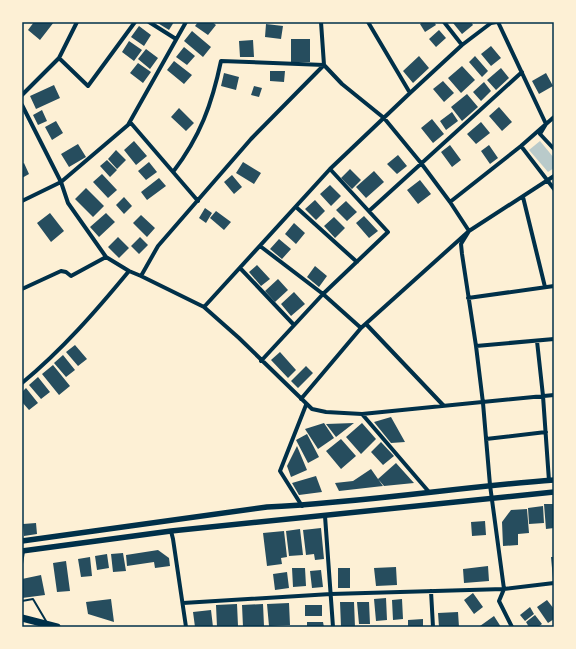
<svg xmlns="http://www.w3.org/2000/svg" width="576" height="649" font-family="Inter,sans-serif">
<style>
.green{fill:#b9caca}
.building{fill:#264d5e}
.lines{fill:none;stroke-linecap:round;stroke-linejoin:round}
.service{stroke:#003049;stroke-width:2}
.minor{stroke:#003049;stroke-width:4}
.secondary{stroke:#003049;stroke-width:5.5}
.trunk{stroke:#003049;stroke-width:7}
.neatline{fill:none;stroke:#003049;stroke-width:1.5}
</style>
<rect width="100%" height="100%" fill="#fdf0d5"/>
<path class="green" d="M540 141 554 158V168L548 172 529 150Z"/>
<path class="building" d="M34 22H54L40 40 28 30Z
M156 22H174L169 30Z
M198 22H212L216 25 208 35 195 26Z
M423 22H434L436 25 425 32 420 24Z
M454 22H471L473 25 462 34 453 23Z
M266 24 283 26 281 39 265 37Z
M139 26 151 35 144 46 131 37Z
M439 30 446 38 436 47 429 39Z
M192 31 211 47 203 57 184 41Z
M291 39H310V62H291Z
M253 40 254 57H240L239 41Z
M129 41 142 50 134 61 122 52Z
M491 46 501 58 491 66 481 54Z
M184 47 195 56 187 65 176 57Z
M146 49 158 58 150 69 138 59Z
M419 56 429 68 413 83 403 71Z
M475 56 488 71 482 77 469 62Z
M174 61 192 75 184 84 167 70Z
M138 63 151 72 143 83 130 73Z
M462 66 475 80 461 93 448 78Z
M501 68 509 78 496 90 487 80Z
M270 71H285L284 82 270 81Z
M224 73 239 77 236 90 221 86Z
M546 73 553 86 539 94 532 81Z
M443 81 454 93 444 102 433 89Z
M484 82 491 91 481 101 473 92Z
M54 85 60 98 36 109 30 96Z
M254 86 262 88 259 97 251 95Z
M467 94 478 107 462 121 451 107Z
M499 107 512 122 502 131 489 116Z
M179 108 194 123 186 131 171 117Z
M42 110 47 121 38 125 33 115Z
M452 112 458 121 446 130 440 121Z
M432 119 444 134 433 143 421 128Z
M56 121 63 133 52 140 45 127Z
M481 122 490 133 476 144 467 134Z
M134 141 147 156 136 165 124 150Z
M78 144 86 157 69 167 61 154Z
M450 145 461 160 452 167 441 152Z
M489 145 498 158 490 164 481 151Z
M116 150 126 160 117 169 108 159Z
M398 155 407 166 397 174 387 164Z
M107 160 117 170 110 177 100 166Z
M149 162 157 172 146 180 138 171Z
M243 162 261 173 254 184 236 173Z
M24 163 29 174 22 178V164Z
M350 169 361 180 352 189 341 178Z
M374 171 384 182 366 198 356 187Z
M102 174 117 190 108 198 93 182Z
M232 175 242 187 234 194 224 182Z
M159 178 166 186 147 200 141 192Z
M420 180 431 194 418 204 407 190Z
M330 185 341 196 331 206 320 194Z
M86 188 104 206 93 217 75 199Z
M124 197 132 206 124 214 116 205Z
M315 200 325 211 316 220 305 209Z
M346 201 357 212 347 221 336 210Z
M205 208 212 213 206 223 199 218Z
M216 211 231 222 224 230 210 218Z
M50 213 64 231 51 242 37 223Z
M106 213 115 222 99 237 90 227Z
M141 215 155 228 147 237 133 223Z
M364 216 378 231 369 238 356 223Z
M334 217 345 228 335 238 324 226Z
M294 223 305 233 296 244 285 234Z
M118 237 129 248 119 258 108 247Z
M140 237 148 245 139 254 131 246Z
M279 239 291 249 282 259 270 249Z
M257 265 270 279 261 286 249 272Z
M315 266 327 276 319 287 307 277Z
M278 279 288 290 275 302 265 291Z
M294 292 305 304 291 316 281 304Z
M75 345 87 359 78 366 66 352Z
M280 352 296 370 288 378 271 360Z
M63 355 75 370 66 377 54 363Z
M53 365 70 386 59 395 42 374Z
M306 366 313 373 298 388 291 381Z
M38 377 50 392 41 399 29 385Z
M26 388 38 403 29 410 22 402V392Z
M391 417 405 442 391 443 374 422Z
M324 423 334 438 318 449 305 429Z
M354 423 336 437 326 424Z
M362 423 376 439 361 454 346 437Z
M307 434 319 457 308 463 296 440Z
M341 439 356 456 341 469 326 451Z
M381 442 394 456 383 465 371 452Z
M297 446 307 470 291 477 287 466Z
M396 463 414 483 384 486 378 479 383 486 339 491 335 483 353 481 371 469 378 479Z
M316 476 322 492 299 495 292 483Z
M544 504H554V528L546 529Z
M543 506 544 523 529 524 528 508Z
M527 509 529 533 518 534V545L503 546 502 522 511 510Z
M485 521 486 535 472 536 471 522Z
M36 523 37 534 24 536 23 524Z
M321 528 324 559 315 560 314 554 306 555 303 530Z
M300 529 303 555 289 556 286 531Z
M284 531 287 557 281 558 282 564 267 566 263 533Z
M158 550 169 558 170 566 155 568 154 562 127 566 126 555Z
M123 553 126 571 113 572 111 554Z
M107 554 109 568 97 570 95 556Z
M90 557 92 576 81 577 78 559Z
M551 557H554V579H553Z
M66 561 70 591 57 592 53 563Z
M488 566 489 581 464 583 463 569Z
M396 567 397 585 376 586 374 568Z
M292 568H305L306 586 293 587Z
M338 568H350V588H338Z
M321 570 323 587 312 588 310 571Z
M287 572 289 588 275 590 273 574Z
M41 575 45 595 22 598V579Z
M473 593 483 607 474 614 464 600Z
M386 598 387 620 376 621 374 599Z
M111 599 114 622 88 614 86 602Z
M402 599 403 619 393 620 392 600Z
M547 600 554 609V619L548 623 537 607Z
M340 602H354L355 627H341Z
M357 602H369L370 624H359Z
M289 603 290 625 269 626 267 604Z
M237 604 238 626 217 627 216 605Z
M263 604 264 626 243 627 242 605Z
M305 605H322V616H305Z
M530 607 534 614 525 621 520 615Z
M211 610 213 627H195L193 612Z
M458 612 459 627H439L438 613Z
M535 615 542 624 538 627H529L526 622Z
M494 616 501 627H481L480 626Z
M423 619V627H408V620Z
M307 622H323L324 627H307Z"/>
<g class="lines">
<path class="service" d="M22 564 24 551
M22 601 33 599 46 621"/>
<path class="minor" d="M149 22 176 39
M321 22 324 65 342 84 384 118 421 163 450 202 469 231 461 244 462 254 476 346 483 403 490 485 504 589 499 601 512 627
M368 22 410 93
M444 22 462 45
M498 22 546 124 540 134 554 149
M59 58 88 86 135 22
M22 95 59 58 77 22
M22 105 61 182 68 203 106 257 129 271 141 276 204 307 239 338 312 409 326 412 362 414 554 395
M130 122 198 201
M521 146 554 189
M173 172C200 137 212 104 221 61L324 65
M523 197 545 287
M22 201 61 182 128 125 186 22
M450 202 521 146 554 117
M296 207 357 262
M369 211 522 72
M260 246 323 294 361 328
M240 268 294 325
M141 276 158 246 251 139 324 65
M22 289 61 271 66 272 71 276 106 257
M468 298 554 286
M204 307 330 169 410 93 462 45 491 23 497 22
M366 324 443 405
M537 341 543 396 549 481
M476 346 554 339
M261 361 323 294 388 232 330 169
M22 383C62 350 96 311 129 271
M301 399 361 328 469 231 554 176
M362 414 429 492
M486 439 546 432
M302 506 280 471 306 405
M325 516 333 627
M171 531 173 539 186 627
M431 591 433 627
M183 603 331 594 504 589 554 583"/>
<path class="secondary" d="M22 541 267 507C363 503 458 487 554 480
M22 551 171 531 554 492"/>
<path class="trunk" d="M22 618 57 627"/>
</g>
<rect width="576" height="649" fill="none" stroke="#fdf0d5" stroke-width="46"/>
<rect x="23" y="23" width="530" height="603" class="neatline"/>
</svg>
